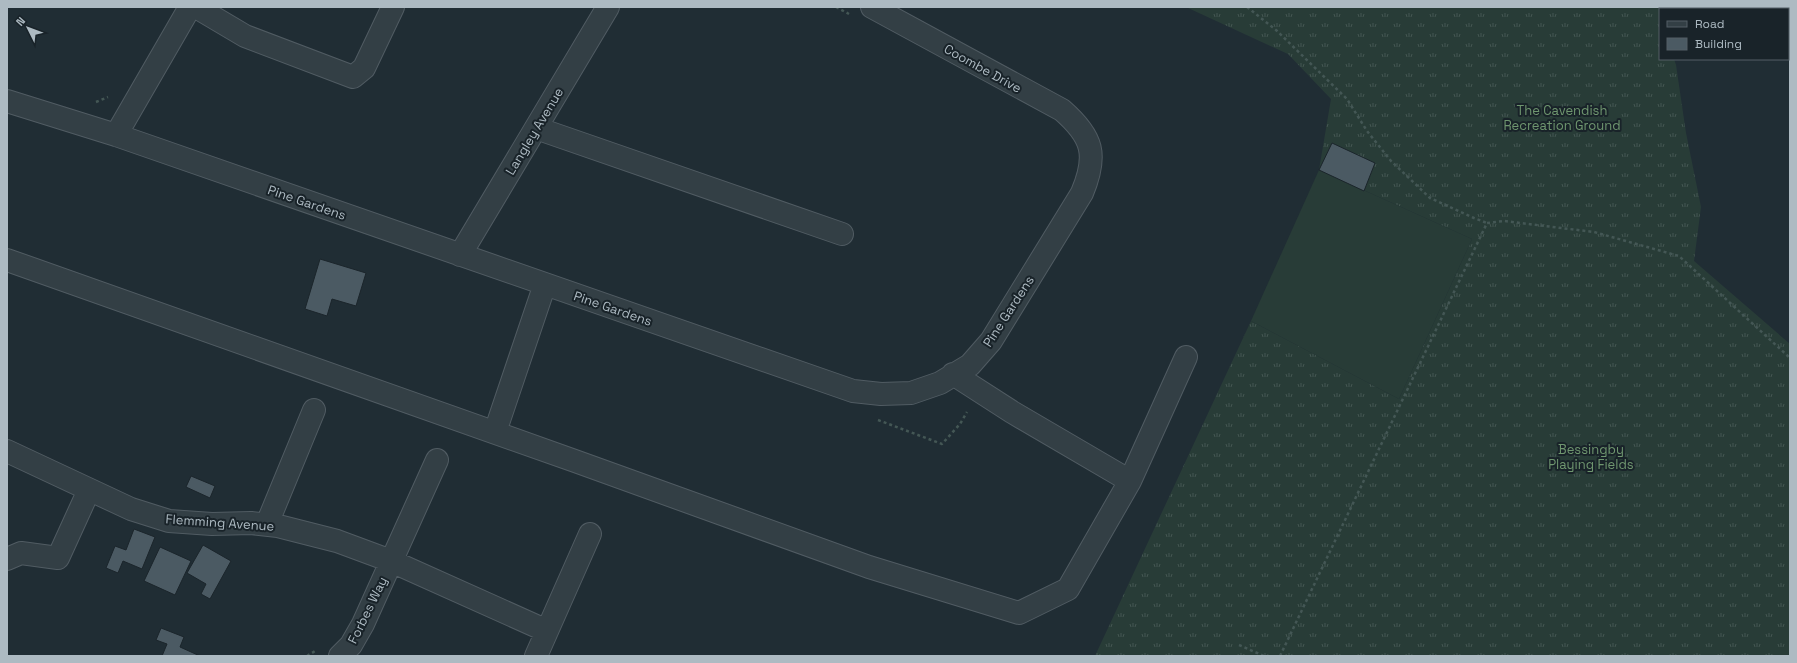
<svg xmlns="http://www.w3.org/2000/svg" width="1797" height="663" font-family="'Space Grotesk',sans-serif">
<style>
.grass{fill:url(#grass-tufts)}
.garden{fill:#283c37}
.building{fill:#4b5a63;stroke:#1b252b}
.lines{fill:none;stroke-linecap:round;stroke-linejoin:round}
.minor-casing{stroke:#515c63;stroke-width:24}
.path{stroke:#445755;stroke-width:2.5;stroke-dasharray:3 3;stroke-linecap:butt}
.minor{stroke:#333f45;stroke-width:22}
.labels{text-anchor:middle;stroke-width:4;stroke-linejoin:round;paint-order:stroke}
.street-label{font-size:13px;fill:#adbac2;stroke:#192329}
.park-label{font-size:13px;fill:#6f966f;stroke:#192329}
</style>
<defs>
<pattern id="grass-tufts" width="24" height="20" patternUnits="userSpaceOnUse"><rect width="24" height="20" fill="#283c37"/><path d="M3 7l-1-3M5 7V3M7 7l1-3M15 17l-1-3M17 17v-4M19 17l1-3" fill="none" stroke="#445652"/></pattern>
</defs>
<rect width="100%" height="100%" fill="#202d34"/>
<path class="grass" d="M1186 7H1658L1660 12V59H1674L1676 65 1686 133 1701 207 1694 261 1790 344V656H1095L1251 321 1399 399 1472 239 1319 170 1331 99 1288 54Z"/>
<path class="garden" d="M1319 170 1472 239 1399 399 1251 321Z"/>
<path class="building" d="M1332 143 1375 163 1364 191 1319 170Z
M320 259 366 273 356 306 332 299 327 316 305 309Z
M191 476 215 486 210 498 186 487Z
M134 529 155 537 142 569 123 561 118 573 106 568 115 546 126 550Z
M203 545 231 561 210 599 201 594 206 584 187 573Z
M160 547 191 561 175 595 144 581Z
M161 628 184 637 180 647 200 656H162L167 644 156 640Z"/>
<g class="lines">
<g class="minor-casing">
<path id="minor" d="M196 7 245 36 353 77 364 68 393 7
M7 101 116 135 853 391 881 394 911 393 940 383 970 365 991 341 1082 193C1098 155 1093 137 1062 110L872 7
M536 128 842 234
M116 135 190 7
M460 255 608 7
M7 260 575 461 869 567 1019 613 1068 589 1130 481 1012 412 953 374
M495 432 545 284
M7 451 131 509 169 521 212 524 251 523 278 526 337 541 391 561 547 631
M1130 481 1186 357
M267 524 314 410
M7 559 21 553 58 558 89 490
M340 656 351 645 363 624 437 460
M536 656 590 534"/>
</g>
<path class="path" d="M836 7 849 14
M1247 7 1276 30 1347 99 1367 131 1391 161 1430 198 1474 218 1487 223
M96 102 108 97
M878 420 942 444 960 424 967 412
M1239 645 1264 656
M307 656 315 651
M1280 656 1487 223 1504 221 1594 232 1679 256 1790 358"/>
<use href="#minor" class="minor"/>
</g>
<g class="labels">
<g class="street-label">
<text transform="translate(983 68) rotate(29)" y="5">Coombe Drive</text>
<text transform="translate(534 131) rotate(-59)" y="5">Langley Avenue</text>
<text transform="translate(307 202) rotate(19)" y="5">Pine Gardens</text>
<text transform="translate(613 308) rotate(19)" y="5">Pine Gardens</text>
<text transform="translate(1008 311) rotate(-57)" y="5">Pine Gardens</text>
<text transform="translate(220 522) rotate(4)" y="5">Flemming Avenue</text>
<text transform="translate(367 610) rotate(-64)" y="5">Forbes Way</text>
</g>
<g class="park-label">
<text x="1562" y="115">The Cavendish<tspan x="1562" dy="15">Recreation Ground</tspan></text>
<text x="1591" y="454">Bessingby<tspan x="1591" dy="15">Playing Fields</tspan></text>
</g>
</g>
<rect width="1797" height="663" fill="none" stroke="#adbac2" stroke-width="16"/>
<rect x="1659" y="8" width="130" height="52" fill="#192329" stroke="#545f66"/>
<rect x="1667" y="21" width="20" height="6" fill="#333f45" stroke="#545f66"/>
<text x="1695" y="28" font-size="12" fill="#adbac2">Road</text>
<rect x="1667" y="38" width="20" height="12" fill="#4b5a63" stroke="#545f66"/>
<text x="1695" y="48" font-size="12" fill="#adbac2">Building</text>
<g transform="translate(28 28) rotate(312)" stroke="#192329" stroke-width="3" paint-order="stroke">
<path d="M0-3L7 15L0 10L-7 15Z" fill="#adbac2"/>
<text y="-6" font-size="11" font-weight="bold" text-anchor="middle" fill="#adbac2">N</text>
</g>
</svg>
